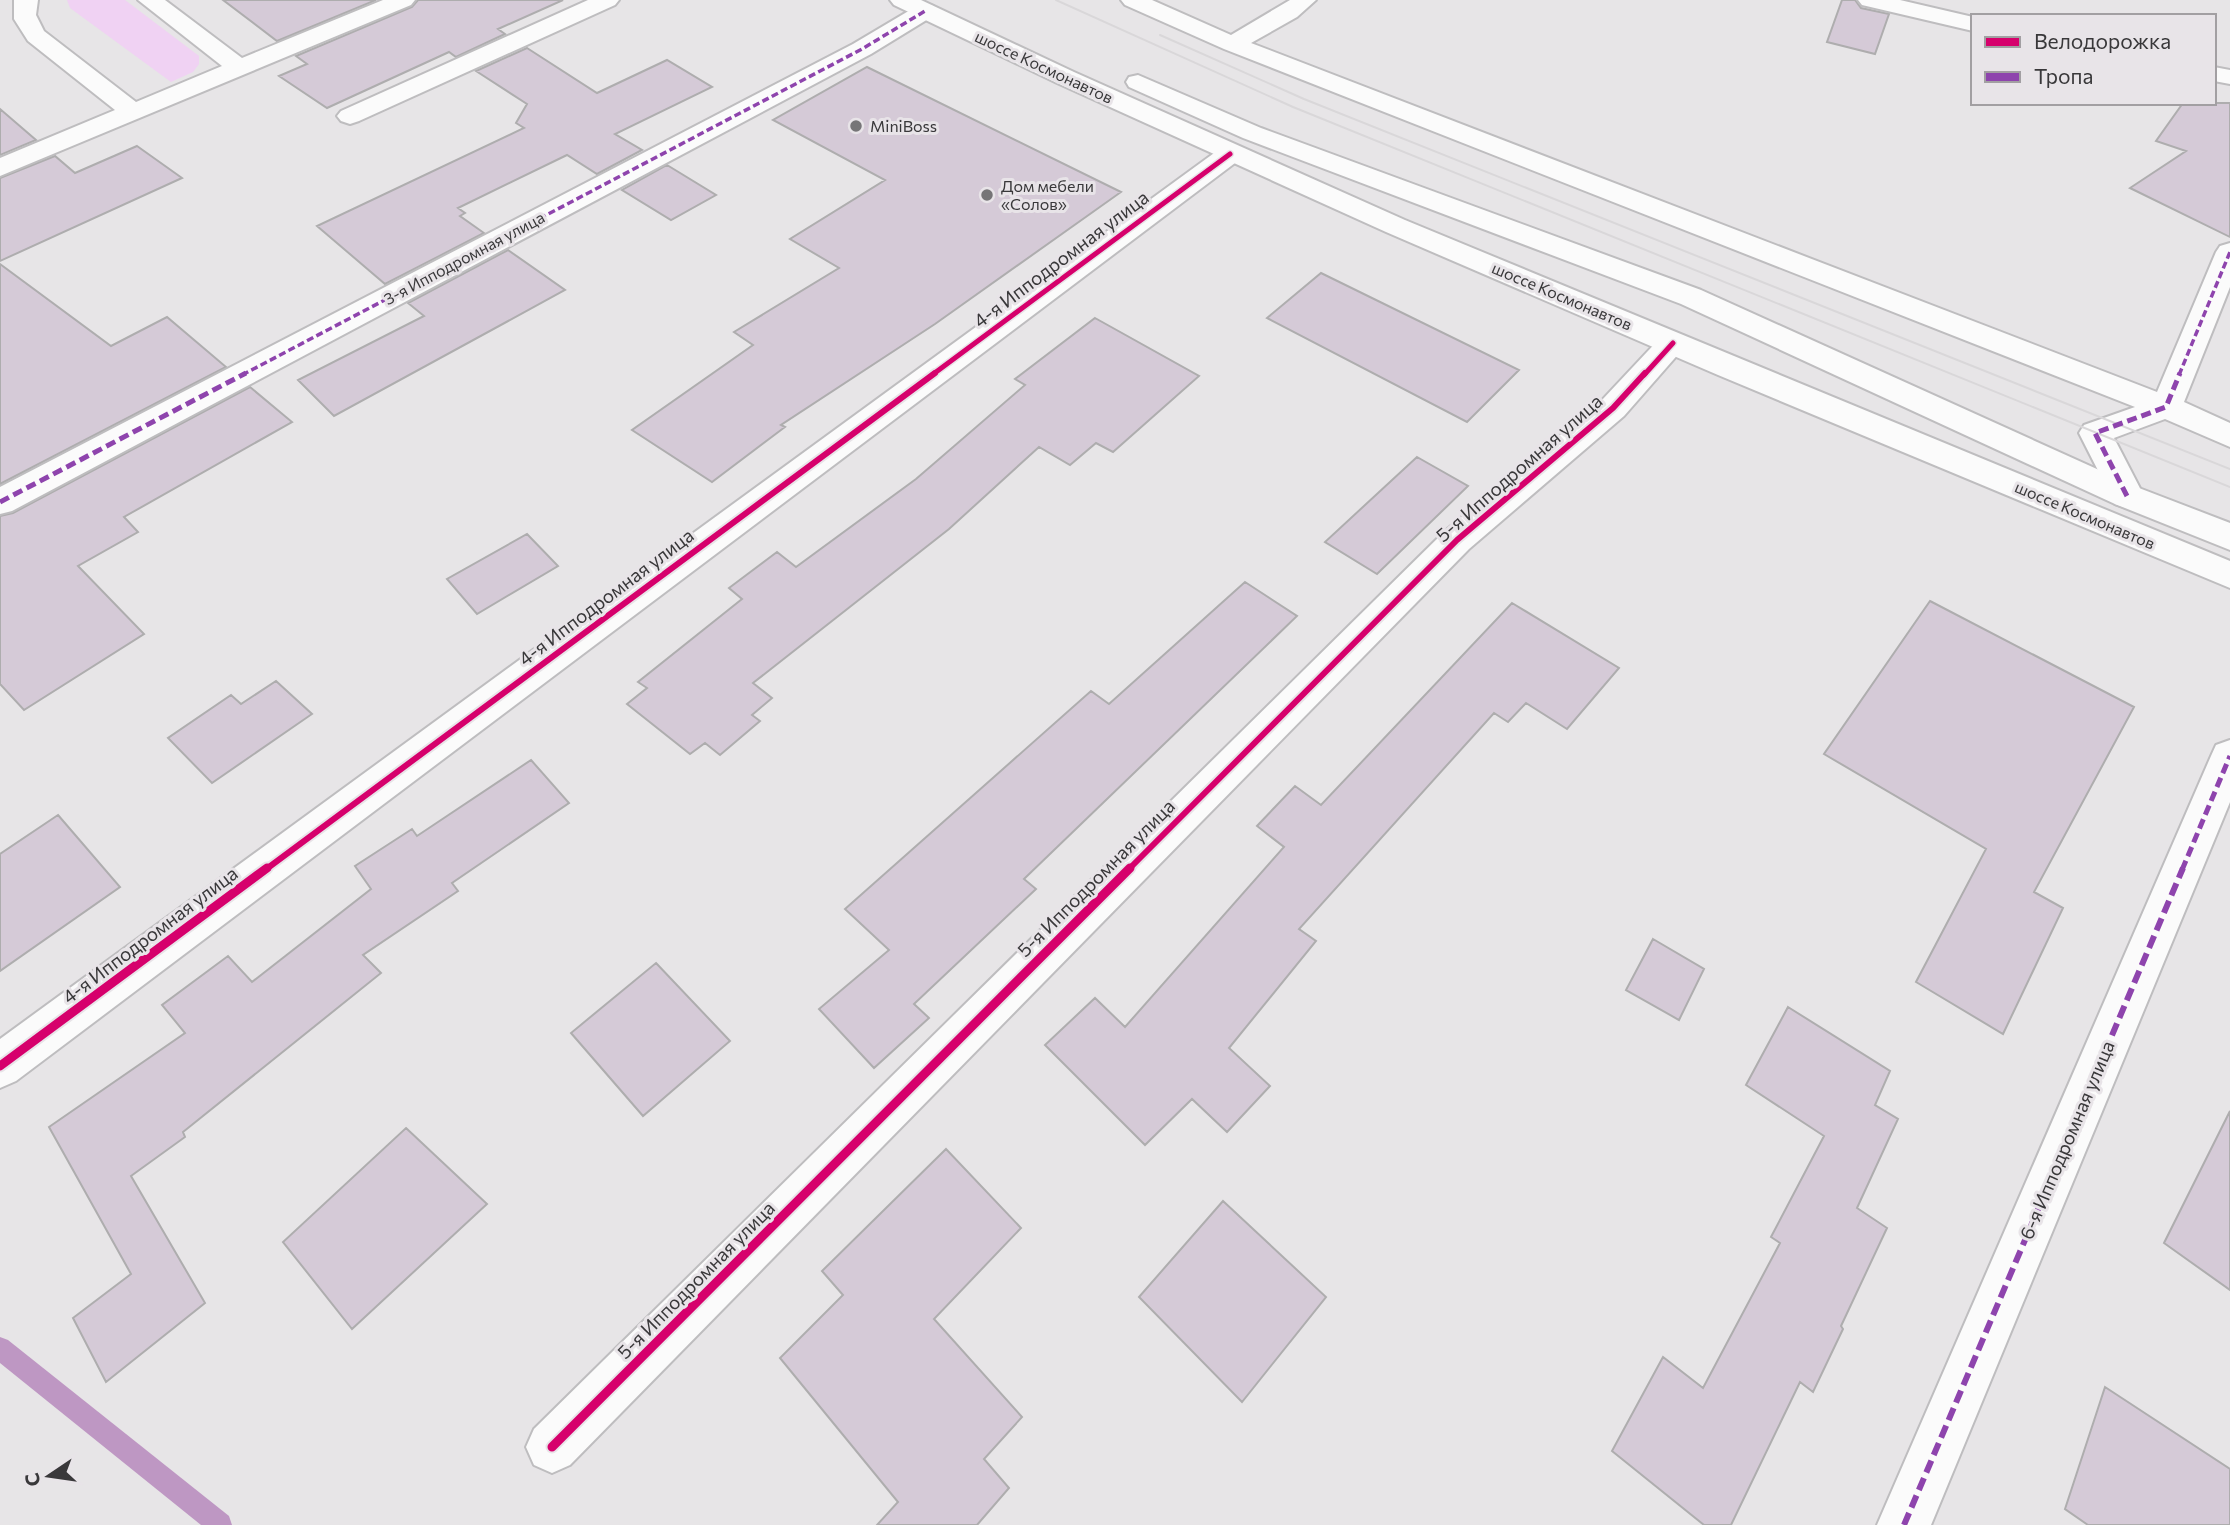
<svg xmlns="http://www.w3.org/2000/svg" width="2230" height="1525" font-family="Commissioner,sans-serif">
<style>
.green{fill:#f0d2f3}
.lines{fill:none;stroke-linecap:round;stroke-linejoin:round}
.stream{fill:#be97c3;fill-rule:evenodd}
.building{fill:#d5cad7;stroke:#aeadae;stroke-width:2}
.minor-casing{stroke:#bebdbf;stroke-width:4}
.major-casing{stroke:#bebdbf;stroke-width:4}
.minor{fill:#fbfbfb;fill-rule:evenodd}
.major{fill:#fbfbfb;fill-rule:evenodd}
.tram{stroke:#d9d7d9;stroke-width:2}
.quiet-far2{stroke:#8e44ad;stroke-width:3.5;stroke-dasharray:7 3.5;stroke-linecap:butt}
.quiet-far1{stroke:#8e44ad;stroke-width:5;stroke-dasharray:10 5;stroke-linecap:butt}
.quiet{stroke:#8e44ad;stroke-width:6;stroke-dasharray:13 6;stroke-linecap:butt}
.cycleway-far2-casing{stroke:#e8e4e8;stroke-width:8}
.cycleway-far1-casing{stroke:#e8e4e8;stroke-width:10}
.cycleway-casing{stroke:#e8e4e8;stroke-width:13}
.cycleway-far2{stroke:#d6006c;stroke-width:5}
.cycleway-far1{stroke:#d6006c;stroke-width:6}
.cycleway{stroke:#d6006c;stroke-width:9}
.poi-dot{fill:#767577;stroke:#e8e4e8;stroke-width:2.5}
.labels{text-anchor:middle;stroke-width:6;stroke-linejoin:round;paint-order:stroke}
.far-street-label{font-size:16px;fill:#39383a;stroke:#e8e4e8}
.far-poi-label{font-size:16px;fill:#39383a;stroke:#e8e4e8;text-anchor:start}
.street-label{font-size:19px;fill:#39383a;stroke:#e8e4e8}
</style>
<rect width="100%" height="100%" fill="#e7e5e7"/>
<path class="green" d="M67 0H125L199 56V64L193 72 171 82 70 8Z"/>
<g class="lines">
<path class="stream" d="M0 1337 8 1340 229 1516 232 1525H201L0 1363Z"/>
</g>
<path class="building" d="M223 0H376L277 41Z
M418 0H563L498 29 505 34 456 57 449 52 327 108 279 76 307 64 296 56 412 7Z
M1842 0H1855L1861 8 1889 14 1875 54 1827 42Z
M527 48 597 93 667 60 712 87 615 134 642 150 597 174 567 155 458 208 465 213 460 216 484 233 385 284 317 226 524 128 516 123 527 104 476 71Z
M867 67 1121 192 935 324 781 425 785 427 712 482 632 430 753 345 734 332 839 268 790 239 885 180 773 120Z
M2183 103H2230V237L2130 188 2186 151 2156 141Z
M0 109 36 140 0 155Z
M137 146 182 178 0 261V178L55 156 75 173Z
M667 165 716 195 671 220 622 190Z
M508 250 565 290 334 416 298 380 424 316 408 303Z
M0 264 111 346 167 317 226 367 0 484Z
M1321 273 1519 370 1467 422 1267 318Z
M1095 318 1199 376 1113 452 1096 443 1070 465 1039 447 949 529 753 683 772 698 752 715 760 721 720 755 705 743 690 754 627 704 647 688 638 682 742 599 729 588 777 552 796 567 916 479 1025 385 1015 379Z
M250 387 292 422 124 517 138 532 78 566 144 634 24 710 0 684V516L13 513Z
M1417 457 1468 486 1377 574 1325 542Z
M527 534 558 566 477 614 447 579Z
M1245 582 1297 616 1024 879 1036 889 914 1004 929 1018 874 1068 819 1009 889 950 845 909 1091 691 1109 704Z
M1930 601 2134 707 2034 892 2063 908 2003 1034 1916 982 1986 849 1824 754Z
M1512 603 1619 668 1567 729 1526 703 1508 722 1494 713 1299 929 1316 941 1229 1048 1270 1086 1227 1132 1192 1099 1145 1145 1045 1045 1095 998 1125 1027 1284 847 1257 826 1295 786 1321 805Z
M276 681 312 714 212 783 168 738 231 695 241 704Z
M531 760 569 803 452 883 458 891 363 955 381 973 183 1132 185 1137 131 1176 205 1303 106 1382 73 1318 131 1274 49 1127 185 1033 162 1005 228 956 252 982 371 889 355 866 412 829 417 836Z
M58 815 120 887 0 971V854Z
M1653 939 1704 969 1679 1020 1626 990Z
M656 963 730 1041 643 1116 571 1033Z
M1788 1007 1890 1071 1875 1105 1898 1119 1857 1208 1887 1228 1841 1326 1843 1329 1813 1392 1800 1382 1731 1525H1704L1612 1451 1663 1357 1703 1388 1780 1243 1771 1237 1824 1136 1746 1085Z
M2230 1111V1290L2164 1243Z
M406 1128 487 1204 352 1329 283 1242Z
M946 1149 1021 1228 934 1319 1022 1417 984 1459 1009 1488 977 1525H877L898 1502 780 1358 843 1295 822 1271Z
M1223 1201 1326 1297 1242 1402 1139 1297Z
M2105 1387 2230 1469V1525H2088L2065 1509Z"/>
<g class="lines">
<g class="minor-casing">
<path id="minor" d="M14 0H38L36 15 44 31 136 102 222 66 138 0H165L242 58 383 0H415L411 5 0 176V158L115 110 28 41 14 19Z
M588 0H619L615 5 359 121 350 124 341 121 337 116 341 111Z
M1121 0H1152L1231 35 1290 0H1316L1297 17 1251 43 2157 392 2216 252 2220 246 2230 243V287L2184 402 2230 423V447L2165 419 2114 438 2144 496 2139 504 2127 508 2115 504 2079 433 2084 425 2135 407 1224 49 1125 5Z
M1858 0H1900L1973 17V31L1862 5Z
M925 4 933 6 937 11 933 16 871 54 12 511 0 514V487L853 44 917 6Z
M2214 67 2230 70V84L2214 81Z
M1230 146 1239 148 1243 154 1239 160 16 1081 0 1088V1039L1221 148Z
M1673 333 1684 336 1688 343 1624 416 1469 549 570 1465 552 1473 534 1465 526 1447 534 1429 1445 531 1602 400 1662 336Z
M2230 740V802L1931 1525H1877L2211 756 2216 745Z"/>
</g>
<g class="major-casing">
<path id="major" d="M890 0H921L1074 72 1405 220 2230 561V588L1718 375 1386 232 1057 83 894 5Z
M1138 75 1261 128 1701 290 2139 488 2230 523V550L2115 504 1681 304 1243 138 1129 87 1126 82 1129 77Z"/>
</g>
<use href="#minor" class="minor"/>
<use href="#major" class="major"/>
<path class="tram" d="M1056 0 1293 107 2230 487
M1160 35 1304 99 2230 469"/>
<path class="quiet-far2" d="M242 375 862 49 925 11
M2179 375 2230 252"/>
<path class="quiet-far1" d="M2127 496 2095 433 2166 407 2180 373
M0 502 246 373
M2182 870 2230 756"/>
<path class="quiet" d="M1904 1525 2183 868"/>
<g class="cycleway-far2-casing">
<path id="cycleway-far2" d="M932 375 1230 154
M1644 375 1673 343"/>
</g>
<g class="cycleway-far1-casing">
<path id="cycleway-far1" d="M265 870 935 373
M1128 870 1457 540 1613 408 1645 373"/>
</g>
<g class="cycleway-casing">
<path id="cycleway" d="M0 1066 267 868
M552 1447 1130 868"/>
</g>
<use href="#cycleway-far2" class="cycleway-far2"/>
<use href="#cycleway-far1" class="cycleway-far1"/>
<use href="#cycleway" class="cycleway"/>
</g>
<g class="poi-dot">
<circle cx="856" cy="126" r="7"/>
<circle cx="987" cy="195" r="7"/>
</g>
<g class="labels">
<g class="far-street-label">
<text transform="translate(1044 67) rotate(25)" y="6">шоссе Космонавтов</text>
<text transform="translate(464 258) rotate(-28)" y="6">3-я Ипподромная улица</text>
<text transform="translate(1562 296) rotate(23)" y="6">шоссе Космонавтов</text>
<text transform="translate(2085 515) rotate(23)" y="6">шоссе Космонавтов</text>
</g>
<g class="far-poi-label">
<text x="870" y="132">MiniBoss</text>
<text x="1001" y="192">Дом мебели<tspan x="1001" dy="18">«Солов»</tspan></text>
</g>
<g class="street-label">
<text transform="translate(1061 259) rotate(-37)" y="7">4-я Ипподромная улица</text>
<text transform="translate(1519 468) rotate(-41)" y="7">5-я Ипподромная улица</text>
<text transform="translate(606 597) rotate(-37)" y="7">4-я Ипподромная улица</text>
<text transform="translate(1096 878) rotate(-45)" y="7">5-я Ипподромная улица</text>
<text transform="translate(150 935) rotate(-37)" y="7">4-я Ипподромная улица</text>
<text transform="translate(2067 1140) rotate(-67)" y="7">6-я Ипподромная улица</text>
<text transform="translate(696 1280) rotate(-45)" y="7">5-я Ипподромная улица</text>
</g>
</g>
<rect x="1971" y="14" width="245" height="91" fill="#e8e4e8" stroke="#a29fa2" stroke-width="2"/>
<rect x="1985" y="37" width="35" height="10" fill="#d6006c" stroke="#a29fa2" stroke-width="2"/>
<text x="2034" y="49" font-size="21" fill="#39383a">Велодорожка</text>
<rect x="1985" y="72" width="35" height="10" fill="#8e44ad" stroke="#a29fa2" stroke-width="2"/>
<text x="2034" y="84" font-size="21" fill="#39383a">Тропа</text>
<g transform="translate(49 1476) rotate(257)" stroke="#e8e4e8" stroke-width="5" paint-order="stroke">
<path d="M0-5L12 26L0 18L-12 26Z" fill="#39383a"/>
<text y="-10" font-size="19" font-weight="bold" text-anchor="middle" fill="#39383a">С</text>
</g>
</svg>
